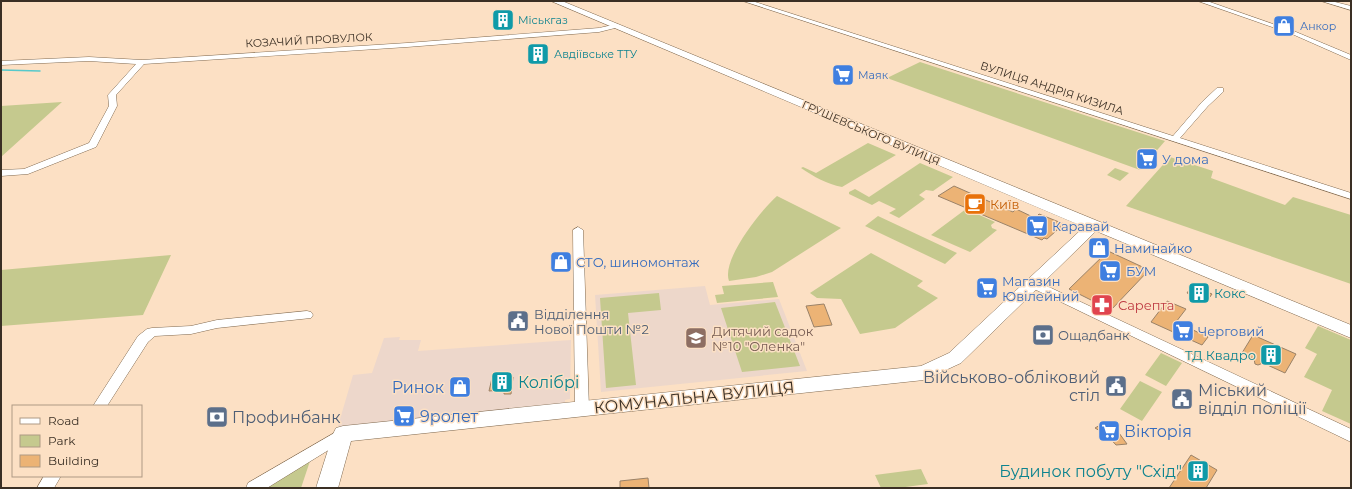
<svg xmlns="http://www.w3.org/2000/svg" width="1352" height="489" font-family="Montserrat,sans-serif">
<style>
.commercial{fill:#edd7cb}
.education{fill:#edd7ca}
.green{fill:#c5c98e}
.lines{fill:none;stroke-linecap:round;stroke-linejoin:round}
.stream{stroke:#57c9cb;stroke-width:1.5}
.building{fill:#ecb375;stroke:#9a8268}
.street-casing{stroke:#826b51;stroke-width:1}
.secondary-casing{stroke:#826b51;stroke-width:1}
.street{fill:#fff;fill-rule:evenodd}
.secondary{fill:#fff;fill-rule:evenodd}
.labels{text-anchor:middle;stroke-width:3;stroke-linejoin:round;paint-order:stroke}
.far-culture-label{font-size:11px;fill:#0d838f;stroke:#fce0c4;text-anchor:start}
.far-shop-label{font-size:11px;fill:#366cbe;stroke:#fce0c4;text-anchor:start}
.far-street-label{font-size:11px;fill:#3a2f24;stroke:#fce0c4}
.shop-label{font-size:13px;fill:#366cbe;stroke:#fce0c4;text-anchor:start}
.food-label{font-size:13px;fill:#c56008;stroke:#fce0c4;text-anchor:start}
.culture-label{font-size:13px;fill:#0d838f;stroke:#fce0c4;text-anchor:start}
.health-label{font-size:13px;fill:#be3a42;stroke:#fce0c4;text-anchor:start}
.service-label{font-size:13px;fill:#4e5e75;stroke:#fce0c4;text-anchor:start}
.education-label{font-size:13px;fill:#785e54;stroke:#fce0c4;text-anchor:start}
.near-service-label{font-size:16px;fill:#4e5e75;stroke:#fce0c4;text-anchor:start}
.near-culture-label{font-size:16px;fill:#0d838f;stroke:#fce0c4;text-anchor:start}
.near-shop-label{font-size:16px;fill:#366cbe;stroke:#fce0c4;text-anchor:start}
.near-street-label{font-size:16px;fill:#3a2f24;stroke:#fce0c4}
</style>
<rect width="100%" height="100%" fill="#fce0c4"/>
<path class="commercial" d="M400 337 399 340H421L418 351 571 340 570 399 565 400V407L348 429 338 426 353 375 372 373 384 338Z"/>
<path class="education" d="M705 286 710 305 779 299 807 371 601 392 595 295Z"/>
<path class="green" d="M920 62 1165 141 1140 170 887 78Z
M62 102 1 157V106Z
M868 143 896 155 842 187C827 184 814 177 801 168L803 167 816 173Z
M1170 157 1213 171 1211 178 1285 205 1293 197 1351 215V284L1126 206Z
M920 163 953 177 933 191 926 190 919 195 925 199 899 218 889 213 896 209 879 201 872 205 849 194V192L855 189 869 197Z
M1115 168 1129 173 1120 181 1107 175Z
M777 196 841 228 772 272 756 277 729 281C721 260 761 210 777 196Z
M966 209 995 222 991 225 992 228 997 230 970 252 931 235Z
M878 216 957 253 945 264 865 226Z
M871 253 923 281 917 286 938 298 895 328 860 334 841 299 817 298 810 293Z
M171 255 143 315 1 326V270Z
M773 282 778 297 717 303 715 295 724 294 722 286Z
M659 293 661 310 628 313 636 385 606 388 600 298Z
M775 302 800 366 742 372 721 308Z
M1318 326 1351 340V424L1322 411 1332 390 1304 377 1317 354 1305 348Z
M1161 353 1182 363 1166 386 1145 375Z
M1140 381 1162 392 1142 421 1120 409Z
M310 461 301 488H267Z
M921 469 928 484 898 488H881L875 475Z"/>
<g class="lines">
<path class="stream" d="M1 70 40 71"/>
</g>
<path class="building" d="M530 50H546V58L530 59Z
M954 186 1013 212 1016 209 1035 218 1039 214 1064 224 1047 239 1044 238 1042 240 938 196Z
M1108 251 1149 270 1111 310 1069 289Z
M1192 286 1212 294 1207 301 1187 293Z
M1167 301 1186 309 1176 322 1208 337 1202 345 1151 322Z
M824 304 832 325 814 327 806 306Z
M1253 335 1296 354 1285 373 1263 363 1258 365 1255 364 1254 359 1242 353Z
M513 377 511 394H504V390L489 391 492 378Z
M1107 421 1111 422 1127 444 1116 445 1107 435 1095 428Z
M1191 455 1217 470 1206 488H1169Z
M648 478 649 488H620V481Z"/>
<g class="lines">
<g class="street-casing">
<path id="street" d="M743 1H752L1173 136 1202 102 1217 88H1223V92L1208 106 1180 138 1351 193V199Z
M1198 1H1207L1296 32 1351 55V60L1292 34Z
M1321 1H1331L1351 6V10Z
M617 24 619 25V27L599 32 407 47 144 64 116 95 117 106 96 147 28 174 1 176V170L24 169 89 143 109 106 108 95 136 64 89 61 1 65V61L89 57 142 60 407 43 599 28Z
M578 227 583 230 589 409 587 413 582 415 577 413 575 409 573 230Z
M1034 280 1351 429V442L1030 287 1028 284 1030 281Z
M307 311 311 312 313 315 311 318 217 328 191 334 155 336 148 342 107 406H93L138 336 147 329 152 328 191 326 217 320Z
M343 428 348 430 350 434 348 438 267 488H246L248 483Z
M44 476H61L54 488H37Z"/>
</g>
<g class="secondary-casing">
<path id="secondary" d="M551 1H562L1351 325V338L1096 231 961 363 924 380 351 441 338 488H316L333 434 336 428 343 426 921 366 949 353 1084 227Z"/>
</g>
<use href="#street" class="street"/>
<use href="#secondary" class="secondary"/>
</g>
<defs>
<g id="building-square" transform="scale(1.15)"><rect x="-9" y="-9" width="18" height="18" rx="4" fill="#0f9aa8" stroke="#fce0c4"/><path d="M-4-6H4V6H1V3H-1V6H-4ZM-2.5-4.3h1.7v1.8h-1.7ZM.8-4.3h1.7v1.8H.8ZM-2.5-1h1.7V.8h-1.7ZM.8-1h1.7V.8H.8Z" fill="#fff"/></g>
<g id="shop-square" transform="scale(1.15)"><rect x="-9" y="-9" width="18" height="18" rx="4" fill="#3f7fe0" stroke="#fce0c4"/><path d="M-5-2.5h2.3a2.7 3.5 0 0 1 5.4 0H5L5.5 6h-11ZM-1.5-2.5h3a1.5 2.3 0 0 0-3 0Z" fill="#fff"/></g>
<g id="supermarket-square" transform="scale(1.15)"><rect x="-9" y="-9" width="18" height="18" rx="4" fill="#3f7fe0" stroke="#fce0c4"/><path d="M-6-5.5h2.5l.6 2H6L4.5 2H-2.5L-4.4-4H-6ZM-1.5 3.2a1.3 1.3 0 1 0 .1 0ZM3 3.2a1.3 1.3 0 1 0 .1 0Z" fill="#fff"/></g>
<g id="cafe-square" transform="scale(1.15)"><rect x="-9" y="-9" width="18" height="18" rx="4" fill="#e8710a" stroke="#fce0c4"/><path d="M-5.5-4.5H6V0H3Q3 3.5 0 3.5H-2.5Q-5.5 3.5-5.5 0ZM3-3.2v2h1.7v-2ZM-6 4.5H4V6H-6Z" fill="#fff"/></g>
<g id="pharmacy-square" transform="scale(1.15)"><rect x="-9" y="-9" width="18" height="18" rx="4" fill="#e0444e" stroke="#fce0c4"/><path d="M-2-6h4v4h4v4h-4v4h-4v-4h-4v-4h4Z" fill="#fff"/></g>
<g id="civic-square" transform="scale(1.15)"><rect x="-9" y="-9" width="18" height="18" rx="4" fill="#5c6f8a" stroke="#fce0c4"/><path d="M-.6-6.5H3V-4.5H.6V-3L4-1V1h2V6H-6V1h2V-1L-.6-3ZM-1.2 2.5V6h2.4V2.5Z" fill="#fff"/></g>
<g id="bank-square" transform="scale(1.15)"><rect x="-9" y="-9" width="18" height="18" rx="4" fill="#5c6f8a" stroke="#fce0c4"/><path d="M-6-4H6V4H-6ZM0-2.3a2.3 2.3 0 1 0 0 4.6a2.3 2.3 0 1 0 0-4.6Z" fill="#fff"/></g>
<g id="school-square" transform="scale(1.15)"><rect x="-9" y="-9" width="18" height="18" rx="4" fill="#8d6e63" stroke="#fce0c4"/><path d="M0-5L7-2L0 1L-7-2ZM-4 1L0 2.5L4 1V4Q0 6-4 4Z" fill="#fff"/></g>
</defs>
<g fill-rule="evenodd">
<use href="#building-square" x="503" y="20"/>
<use href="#shop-square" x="1284" y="26"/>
<use href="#building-square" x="538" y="54"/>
<use href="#supermarket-square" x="843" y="75"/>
<use href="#supermarket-square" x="1147" y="159"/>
<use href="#cafe-square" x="975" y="204"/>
<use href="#supermarket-square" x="1037" y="226"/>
<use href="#shop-square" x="1099" y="248"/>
<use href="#shop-square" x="561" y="262"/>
<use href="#supermarket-square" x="1110" y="271"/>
<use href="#supermarket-square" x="987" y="288"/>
<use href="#building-square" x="1199" y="293"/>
<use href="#pharmacy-square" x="1102" y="305"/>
<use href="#civic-square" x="518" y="321"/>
<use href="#supermarket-square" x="1183" y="331"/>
<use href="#bank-square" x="1043" y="335"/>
<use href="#school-square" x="696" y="338"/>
<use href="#building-square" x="1271" y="355"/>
<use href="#building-square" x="502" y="382"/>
<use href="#civic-square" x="1116" y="386"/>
<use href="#shop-square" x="460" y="387"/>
<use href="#civic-square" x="1182" y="399"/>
<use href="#supermarket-square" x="404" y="416"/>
<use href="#bank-square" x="217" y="417"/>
<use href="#supermarket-square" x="1109" y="431"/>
<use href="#building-square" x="1198" y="471"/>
</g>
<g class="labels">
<g class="far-culture-label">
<text x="518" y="24">Міськгаз</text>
<text x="554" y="58">Авдіївське ТТУ</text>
</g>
<g class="far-shop-label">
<text x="1300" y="30">Анкор</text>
<text x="858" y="79">Маяк</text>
</g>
<g class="far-street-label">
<text transform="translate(309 40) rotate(-3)" y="4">КОЗАЧИЙ ПРОВУЛОК</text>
<text transform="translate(1052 88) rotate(18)" y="4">ВУЛИЦЯ АНДРІЯ КИЗИЛА</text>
<text transform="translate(871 133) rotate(23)" y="4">ГРУШЕВСЬКОГО ВУЛИЦЯ</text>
</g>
<g class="shop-label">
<text x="1162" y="164">У дома</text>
<text x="1052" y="231">Каравай</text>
<text x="1114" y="253">Наминайко</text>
<text x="576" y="267">СТО, шиномонтаж</text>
<text x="1126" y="276">БУМ</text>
<text x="1002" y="286">Магазин<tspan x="1002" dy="15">Ювілейний</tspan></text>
<text x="1198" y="336">Черговий</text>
</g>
<g class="food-label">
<text x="990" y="209">Київ</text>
</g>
<g class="culture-label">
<text x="1214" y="298">Кокс</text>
<text x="1256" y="360" text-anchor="end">ТД Квадро</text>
</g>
<g class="health-label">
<text x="1118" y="310">Сарепта</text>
</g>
<g class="service-label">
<text x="534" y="319">Відділення<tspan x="534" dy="15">Нової Пошти №2</tspan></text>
<text x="1058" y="340">Ощадбанк</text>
</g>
<g class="education-label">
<text x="712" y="336">Дитячий садок<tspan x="712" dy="15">№10 "Оленка"</tspan></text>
</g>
<g class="near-service-label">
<text x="1100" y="383" text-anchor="end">Військово-обліковий<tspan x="1100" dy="18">стіл</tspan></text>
<text x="1198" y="396">Міський<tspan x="1198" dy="18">відділ поліції</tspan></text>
<text x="232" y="423">Профинбанк</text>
</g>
<g class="near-culture-label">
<text x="518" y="388">Колібрі</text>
<text x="1182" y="477" text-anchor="end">Будинок побуту "Схід"</text>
</g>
<g class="near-shop-label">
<text x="444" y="393" text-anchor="end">Ринок</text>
<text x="420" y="422">9ролет</text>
<text x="1124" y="437">Вікторія</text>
</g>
<g class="near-street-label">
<text transform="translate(694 397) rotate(-6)" y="6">КОМУНАЛЬНА ВУЛИЦЯ</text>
</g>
</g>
<rect width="1352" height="489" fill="none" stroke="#3a2f24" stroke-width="4"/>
<rect x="12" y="405" width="130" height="72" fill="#fce0c4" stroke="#ae9984"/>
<rect x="20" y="418" width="20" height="6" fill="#ffffff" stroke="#ae9984"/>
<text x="48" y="425" font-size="12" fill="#3a2f24">Road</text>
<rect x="20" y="435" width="20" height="12" fill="#c5c98e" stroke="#ae9984"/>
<text x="48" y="445" font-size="12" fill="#3a2f24">Park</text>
<rect x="20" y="455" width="20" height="12" fill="#ecb375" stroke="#ae9984"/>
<text x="48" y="465" font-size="12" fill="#3a2f24">Building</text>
</svg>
